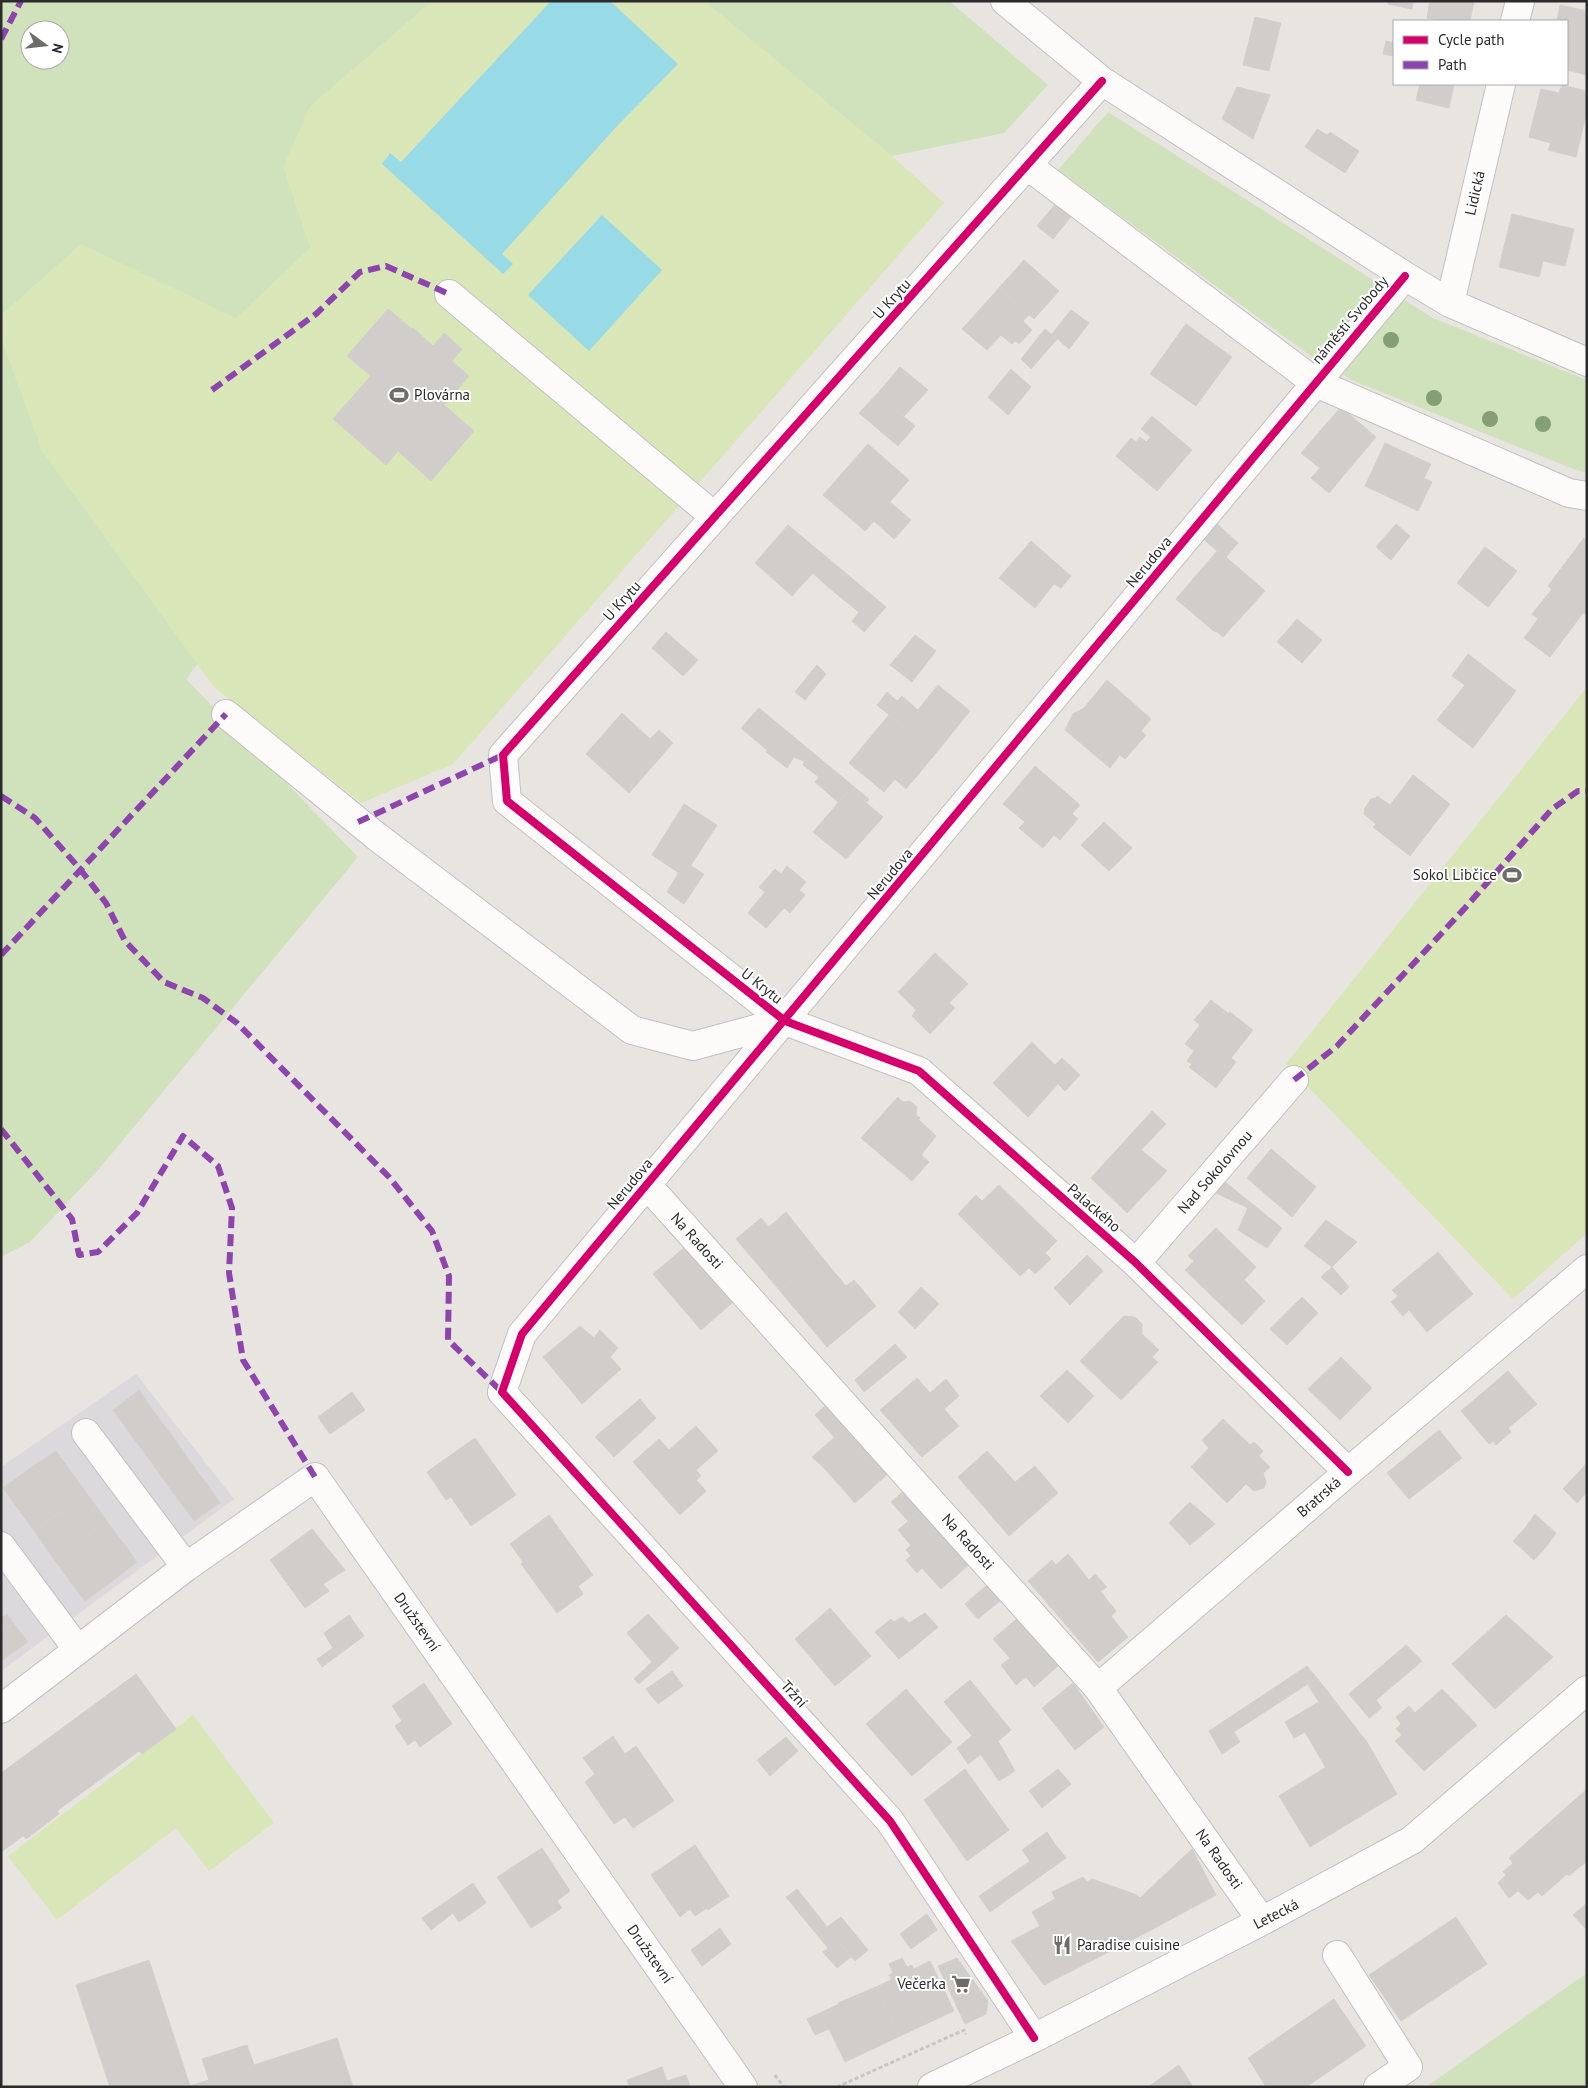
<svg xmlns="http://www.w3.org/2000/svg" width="1588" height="2088" font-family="'PT Sans',sans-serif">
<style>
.industrial{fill:#dcd9dc}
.green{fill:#cfe2bb;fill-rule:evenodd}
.pitch{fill:#d9e6b8}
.water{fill:#98dae6}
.building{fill:#d0cdca;stroke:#d3d0cc}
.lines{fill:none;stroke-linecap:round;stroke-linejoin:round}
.minor-casing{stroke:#c2c1c2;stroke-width:30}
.path{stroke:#c6c6c6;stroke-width:3;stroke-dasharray:4 2.5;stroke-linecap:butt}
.minor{stroke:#fcfbfa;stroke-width:28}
.quiet{stroke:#8e44ad;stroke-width:6;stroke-dasharray:12 6;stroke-linecap:butt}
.cycleway-casing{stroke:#fff;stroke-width:11}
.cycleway{stroke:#d6006c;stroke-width:8}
.tree{fill:#849e75}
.labels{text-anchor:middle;stroke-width:4;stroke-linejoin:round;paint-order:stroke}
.street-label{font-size:15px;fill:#2b2b2b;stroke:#fff}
.poi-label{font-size:15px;fill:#2b2b2b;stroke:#fff;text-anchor:start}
</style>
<rect width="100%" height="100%" fill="#e8e4e0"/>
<path class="industrial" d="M136 1374 234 1499 1 1671V1467Z"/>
<path class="green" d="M1 1H551L315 509 186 679 358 857 99 1169 30 1242 1 1257ZM30 30H60V60H30Z
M610 1H949L1048 85 1004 133 892 156 874 141Z
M1108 112 1433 318 1587 380V473L1571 468 1354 381 1315 359 1058 170Z
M1587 1973V2087H1426Z"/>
<path class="pitch" d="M432 1H705L892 156 944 203 453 764 361 803 214 687 42 451 1 338V315L81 244 236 318 310 248 283 167 310 106Z
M1587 687V1233L1513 1299 1286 1064Z
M193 1715 274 1823 209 1871 176 1828 57 1920 8 1856Z"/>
<path class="water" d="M551 1H610L678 64 617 126 502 254 513 264 503 274 382 164 390 153 401 162Z
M602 215 662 270 589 351 528 295Z"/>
<path class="building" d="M1388 1 1413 3 1412 9 1388 4Z
M1430 1H1474L1470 21H1436L1437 20 1427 18Z
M1560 5 1587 11V75L1567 70V21H1557Z
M1255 17 1281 23 1269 71 1243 65Z
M1386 41 1394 43V56L1383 54Z
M1420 84H1454L1449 108 1416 100Z
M1562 85 1587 91V111L1576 157 1548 150 1551 143 1529 137 1541 89 1559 93Z
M1237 87 1270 95 1253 139 1222 119Z
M1317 129 1327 135 1330 132 1359 151 1345 173 1305 147Z
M1057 202 1073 214 1053 239 1037 226Z
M1512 214 1574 229 1565 266 1543 261 1539 277 1499 267Z
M1024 260 1059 291 1034 319 999 288Z
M999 288 1029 315 1023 321 1032 330 1019 344 1015 341 1012 344 1001 335 987 350 962 329Z
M388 309 412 329 371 376 347 356Z
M1071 310 1089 323 1069 349 1052 334Z
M1186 324 1232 357 1196 406 1150 374Z
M413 328 433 346 444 333 462 349 452 361 469 376 444 405 474 431 431 481 398 451 386 465 333 419Z
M1045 329 1057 339 1031 369 1021 359Z
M900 367 928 390 904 416 877 394Z
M1011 369 1031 387 1008 415 988 397Z
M877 394 915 426 898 446 859 413Z
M1341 407 1376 437 1329 493 1311 478 1320 468 1301 453Z
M1152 416 1192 450 1157 491 1116 456 1131 438 1136 442 1140 437 1146 442 1151 437 1141 429Z
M1385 443 1431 464 1424 478 1432 482 1418 511 1365 486Z
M868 444 909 480 890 502 911 520 894 539 874 521 865 531 823 495Z
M1214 521 1238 543 1225 558 1200 536Z
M1396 524 1410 536 1391 560 1376 547Z
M788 525 842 570 828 587 813 573 792 596 755 563Z
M1584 538 1587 541V615L1583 613 1550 657 1524 638 1538 619 1532 614 1552 589 1548 586Z
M1031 541 1071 576 1061 588 1054 584 1035 608 999 578Z
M1485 547 1517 571 1488 607 1457 583Z
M1218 550 1265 591 1223 637 1216 631 1215 632 1176 599Z
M842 570 886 607 864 632 852 621 859 612 828 587Z
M1297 619 1322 640 1302 663 1277 642Z
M666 632 698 660 683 676 652 648Z
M915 635 936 651 912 682 890 665Z
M1468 654 1516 691 1473 748 1437 720 1465 685 1452 676Z
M817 665 826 674 805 700 795 692Z
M1107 680 1151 719 1141 731 1146 735 1125 759 1120 755 1110 768 1065 730 1073 714 1084 708Z
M938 685 970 711 936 753 877 705 887 692 897 701 902 696 918 710Z
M759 708 783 728 767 750 741 728Z
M622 713 650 739 659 730 673 743 629 793 586 754Z
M889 715 936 753 906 789 895 779 884 792 849 763Z
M783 728 869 799 867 802 850 789 838 802 815 782 819 777 803 765 804 761 794 757 787 768 766 752Z
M1035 766 1080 805 1072 814 1078 819 1060 840 1054 835 1043 848 1019 828 1025 822 1003 804Z
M1413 775 1450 804 1410 856 1373 827 1376 824 1364 814 1365 808 1371 799 1376 798 1377 796 1390 805Z
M850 789 883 817 846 859 813 832Z
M684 804 717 825 691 865 685 862 679 873 652 855Z
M1104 822 1132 848 1109 871 1081 845Z
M685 862 704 874 684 904 667 892Z
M787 866 806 882 799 890 805 895 790 913 784 908 766 928 748 913 765 892 759 887 775 869 781 874Z
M935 953 968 984 949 1003 955 1008 930 1034 912 1016 916 1010 898 992Z
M1211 1000 1229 1014 1230 1012 1253 1030 1231 1058 1236 1062 1216 1088 1189 1067 1192 1064 1187 1061 1194 1051 1185 1044 1200 1025 1194 1020Z
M1032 1042 1055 1065 1062 1058 1080 1075 1065 1091 1058 1084 1028 1117 993 1083Z
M898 1097 903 1102 910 1101 917 1107 916 1115 920 1118 918 1119 936 1136 921 1155 929 1162 912 1181 861 1138Z
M1152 1111 1166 1124 1141 1150 1167 1171 1127 1213 1091 1178Z
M1271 1149 1316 1187 1292 1217 1247 1178Z
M1224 1181 1282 1228 1267 1248 1238 1230 1248 1208 1214 1192Z
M999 1185 1057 1241 1045 1253 1051 1259 1035 1274 1029 1268 1020 1276 958 1214 976 1195 982 1201Z
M786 1212 821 1256 780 1291 736 1239 761 1218 769 1227Z
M1326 1220 1357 1242 1345 1254 1315 1233Z
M1216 1228 1256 1267 1244 1280 1265 1301 1242 1325 1185 1270 1194 1261 1188 1256Z
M1315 1233 1345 1254 1332 1267 1304 1246Z
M685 1247 732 1303 701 1330 653 1274Z
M1438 1252 1473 1294 1427 1332 1409 1310 1403 1316 1391 1302 1398 1296 1392 1290Z
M1087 1255 1103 1271 1070 1305 1054 1288Z
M821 1256 846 1286 854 1280 876 1306 827 1347 780 1291Z
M1332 1267 1349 1287 1341 1295 1321 1277Z
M921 1287 939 1304 915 1329 898 1312Z
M1302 1297 1318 1313 1287 1345 1270 1329Z
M1124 1316 1135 1317 1142 1324V1334L1159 1350 1152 1357 1158 1362 1121 1400 1080 1361Z
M580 1326 594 1338 600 1330 618 1348 610 1357 621 1369 582 1404 543 1357Z
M895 1344 907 1357 864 1392 855 1380Z
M1341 1357 1372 1388 1340 1420 1308 1389Z
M1067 1370 1094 1396 1068 1423 1040 1396Z
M1508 1371 1537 1404 1508 1428 1511 1432 1496 1445 1493 1441 1489 1444 1461 1411Z
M917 1378 959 1426 922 1457 880 1410Z
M946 1379 959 1396 944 1409 930 1393Z
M139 1390 150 1406 124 1425 113 1410Z
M352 1392 365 1410 330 1434 318 1417Z
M640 1399 647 1408 603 1445 595 1437Z
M831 1401 851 1423 834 1437 815 1415Z
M150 1406 160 1420 134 1439 124 1425Z
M647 1408 656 1418 614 1457 603 1445Z
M1223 1419 1250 1445 1254 1442 1263 1451 1259 1456 1270 1467 1263 1473 1266 1482 1264 1488 1254 1491 1246 1484 1227 1503 1191 1467 1209 1448 1202 1440Z
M160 1420 170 1433 144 1452 134 1439Z
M851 1423 891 1471 855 1503 824 1468 812 1457Z
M696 1426 718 1451 696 1470 701 1476 696 1480 706 1491 680 1515 633 1462 659 1439 669 1450Z
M1439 1430 1462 1458 1409 1499 1387 1473Z
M170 1433 180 1447 154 1466 144 1452Z
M475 1438 516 1495 471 1526 451 1497 446 1500 427 1472Z
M180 1447 190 1461 164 1480 154 1466Z
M56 1451 67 1466 40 1484 29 1469Z
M987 1451 1015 1482 1035 1466 1058 1493 1009 1536 958 1477Z
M190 1461 200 1475 174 1494 164 1480Z
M1587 1463V1492L1577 1503 1563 1489Z
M67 1466 77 1480 50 1498 40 1484Z
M29 1469 40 1484 14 1503 3 1488Z
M200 1475 210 1488 184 1507 174 1494Z
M77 1480 87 1494 60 1512 50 1498Z
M40 1484 50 1498 24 1517 14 1503Z
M210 1488 220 1503 194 1521 184 1507Z
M906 1489 923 1509 908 1521 891 1502Z
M87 1494 97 1507 70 1526 60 1512Z
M50 1498 60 1512 34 1531 24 1517Z
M1190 1502 1215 1524 1190 1545 1169 1523Z
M97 1507 107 1521 80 1540 70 1526Z
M923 1509 971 1563 941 1589 922 1568 917 1573 906 1560 911 1556 906 1550 911 1545 898 1530Z
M60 1512 70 1526 44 1545 34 1531Z
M1535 1514 1556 1533 1546 1547 1525 1528Z
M549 1515 593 1575 578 1586 583 1594 557 1613 521 1564 523 1562 510 1544Z
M107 1521 117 1535 90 1553 80 1540Z
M70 1526 80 1540 54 1559 44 1545Z
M1525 1528 1546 1547 1534 1560 1513 1541Z
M312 1529 345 1570 323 1584 329 1591 305 1608 270 1560Z
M117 1535 127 1548 100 1567 90 1553Z
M80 1540 90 1553 64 1573 54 1559Z
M127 1548 137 1562 111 1582 100 1567Z
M90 1553 100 1567 74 1587 64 1573Z
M1068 1554 1089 1580 1095 1574 1107 1587 1100 1591 1116 1611 1111 1616 1128 1637 1098 1662 1028 1581 1052 1560 1056 1565Z
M100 1567 111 1582 85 1601 74 1587Z
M988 1584 1001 1600 978 1619 965 1604Z
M830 1608 871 1656 835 1686 795 1639Z
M925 1613 938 1627 914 1647 893 1622 903 1617 909 1623Z
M7 1614 17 1628 1 1639V1618Z
M648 1614 679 1648 639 1684 634 1679 652 1662 627 1633Z
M349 1615 364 1636 322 1667 317 1659 333 1648 324 1633Z
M1506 1615 1553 1657 1495 1709 1452 1664Z
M1018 1618 1058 1666 1034 1687 1026 1677 1016 1685 1001 1665 1010 1658 993 1639Z
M891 1619 914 1647 899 1659 875 1632Z
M17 1628 28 1642 1 1661V1639Z
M1406 1645 1422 1661 1376 1700 1382 1708 1369 1718 1349 1694Z
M1307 1666 1317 1678 1234 1732 1240 1742 1222 1754 1209 1731Z
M672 1671 683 1686 658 1704 646 1689Z
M136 1674 176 1729 142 1754 139 1751 57 1811 59 1814 26 1839 23 1836 1 1852V1773Z
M1317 1678 1367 1742 1326 1768 1305 1732 1294 1738 1285 1722 1319 1702 1308 1685Z
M970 1680 1011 1730 995 1744 954 1693Z
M424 1683 452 1724 420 1747 415 1740 408 1745 395 1726 402 1721 392 1706Z
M1073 1683 1104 1727 1075 1750 1042 1708Z
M906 1689 952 1742 912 1776 866 1724Z
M1442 1689 1477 1725 1424 1771 1395 1741 1402 1735 1396 1729 1401 1724 1396 1717 1409 1706 1415 1713Z
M954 1693 995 1744 968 1764 957 1748 972 1736 944 1702Z
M613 1736 625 1754 636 1746 674 1801 633 1828 625 1817 614 1824 585 1782 595 1774 583 1758Z
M786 1737 798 1751 770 1776 757 1760Z
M998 1741 1015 1771 999 1781 981 1755Z
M1367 1742 1397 1794 1310 1847 1279 1796Z
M965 1769 1009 1830 967 1861 924 1800Z
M1058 1769 1071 1784 1042 1808 1029 1791Z
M1587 1789V1861L1569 1876 1567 1874 1542 1896 1538 1892 1528 1900 1518 1891 1509 1898 1498 1883 1506 1875 1503 1872 1513 1863 1509 1858Z
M1047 1832 1055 1844 1030 1861 1022 1850Z
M1055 1844 1066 1858 990 1912 979 1896Z
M695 1845 729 1896 708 1910 707 1908 695 1916 690 1909 680 1917 651 1875Z
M542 1848 570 1891 557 1901 562 1908 531 1928 497 1877Z
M1192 1849 1216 1895 1134 1939 1092 1879 1137 1895 1140 1898Z
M1083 1877 1087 1882 1092 1879 1134 1939 1044 1985 1011 1941 1040 1926 1032 1912 1055 1899 1052 1892Z
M473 1883 486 1903 459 1922 453 1913 431 1930 422 1918Z
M797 1889 851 1957 837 1968 823 1952 828 1948 786 1897Z
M1587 1903V1930L1573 1915Z
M927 1914 937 1930 911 1949 900 1934Z
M841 1917 868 1950 855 1961 827 1927Z
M1456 1917 1487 1964 1401 2021 1369 1975Z
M720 1928 731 1944 702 1966 691 1950Z
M902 1958 907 1967 912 1965 914 1969 930 1961 954 2011 900 2036 876 1987 891 1980 889 1975 893 1973 889 1964Z
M957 1958 988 2001 986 2014 965 2024 938 1966Z
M149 1960 190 2086 209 2080 202 2059 247 2045 254 2065 337 2038 353 2087H110L76 1985Z
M876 1987 900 2036 845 2062 829 2029 815 2035 807 2019 839 2004 838 2003Z
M1334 1999 1366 2046 1306 2087H1266L1248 2058Z
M1179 2065 1193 2087H1148Z
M662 2067 667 2081 686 2075 690 2087H630L627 2080Z"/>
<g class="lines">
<g class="minor-casing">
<path id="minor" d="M1005 1 1102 81 1405 276 1450 303 1587 362
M1515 21 1520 1
M1102 81 503 755 507 801 785 1021 919 1071 1136 1263 1348 1472
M1028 166 1316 383 1569 493 1587 496
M449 294 715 517
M1450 303 1501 84
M226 714 376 836 632 1030 693 1046 785 1021
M647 1185 1098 1688 1262 1921
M1136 1263 1294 1080
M86 1433 186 1567
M1 1546 78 1650
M1098 1688 1348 1472 1587 1269
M1 1709 186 1567 315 1477 743 2087
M1337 1955 1408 2067 1378 2087
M1034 2038 890 1821 502 1392 522 1334 1405 276
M932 2087 1034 2038 1262 1921 1412 1840 1587 1690"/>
</g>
<path class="path" d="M775 2075 784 2087
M837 2087 964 2030 966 2034"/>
<use href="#minor" class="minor"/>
<path class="quiet" d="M1 39 21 1
M212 390 316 314 360 272 386 266 449 294
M1 796 35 818 80 869 106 903 125 941 164 982 203 998 237 1023 389 1177 432 1231 449 1276 448 1340 502 1392
M358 822 503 755
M1 955 226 714
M1294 1080 1337 1046 1465 908 1552 809 1578 791H1587
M1 1129 72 1219 79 1255 98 1252 137 1213 183 1136 218 1166 232 1208 229 1273 243 1360 315 1477"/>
<g class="cycleway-casing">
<path id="cycleway" d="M1102 81 503 755 507 801 785 1021 919 1071 1136 1263 1348 1472
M1034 2038 890 1821 502 1392 522 1334 1405 276"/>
</g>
<use href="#cycleway" class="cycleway"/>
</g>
<g class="tree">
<circle cx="1391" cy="340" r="8"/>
<circle cx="1434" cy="398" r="8"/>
<circle cx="1490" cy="419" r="8"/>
<circle cx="1543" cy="424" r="8"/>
</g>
<defs>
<g id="stadium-bare" transform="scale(1.5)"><path d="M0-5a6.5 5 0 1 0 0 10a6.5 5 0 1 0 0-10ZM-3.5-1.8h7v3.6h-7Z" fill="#6d6c6a" stroke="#fff" stroke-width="2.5" paint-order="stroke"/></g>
<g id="restaurant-bare" transform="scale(1.5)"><path d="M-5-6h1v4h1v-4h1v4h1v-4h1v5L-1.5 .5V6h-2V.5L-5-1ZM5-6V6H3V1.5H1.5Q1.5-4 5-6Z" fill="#6d6c6a" stroke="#fff" stroke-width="2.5" paint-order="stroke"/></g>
<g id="supermarket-bare" transform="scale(1.5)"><path d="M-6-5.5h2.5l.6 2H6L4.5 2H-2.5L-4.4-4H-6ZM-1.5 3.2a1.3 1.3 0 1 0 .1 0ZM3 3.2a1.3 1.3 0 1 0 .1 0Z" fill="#6d6c6a" stroke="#fff" stroke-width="2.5" paint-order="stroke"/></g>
</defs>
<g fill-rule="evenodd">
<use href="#stadium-bare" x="399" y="395"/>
<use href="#stadium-bare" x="1512" y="875"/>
<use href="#restaurant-bare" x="1062" y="1945"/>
<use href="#supermarket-bare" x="961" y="1984"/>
</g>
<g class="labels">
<g class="street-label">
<text transform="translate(1475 193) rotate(-77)" y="5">Lidická</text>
<text transform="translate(892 299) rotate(-48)" y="5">U Krytu</text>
<text transform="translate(1350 320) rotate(-50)" y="5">náměstí Svobody</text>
<text transform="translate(1149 562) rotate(-50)" y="5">Nerudova</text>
<text transform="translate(622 601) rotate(-48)" y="5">U Krytu</text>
<text transform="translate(890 874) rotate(-50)" y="5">Nerudova</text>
<text transform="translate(762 986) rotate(38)" y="5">U Krytu</text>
<text transform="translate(1215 1172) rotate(-49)" y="5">Nad Sokolovnou</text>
<text transform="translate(630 1184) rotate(-50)" y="5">Nerudova</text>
<text transform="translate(1094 1208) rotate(41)" y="5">Palackého</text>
<text transform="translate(697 1241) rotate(48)" y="5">Na Radosti</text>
<text transform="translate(1319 1497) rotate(-41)" y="5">Bratrská</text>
<text transform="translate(968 1542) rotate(48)" y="5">Na Radosti</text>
<text transform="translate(417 1622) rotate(55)" y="5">Družstevní</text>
<text transform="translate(794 1694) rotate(48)" y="5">Tržní</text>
<text transform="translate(1219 1859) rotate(55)" y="5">Na Radosti</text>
<text transform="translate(1276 1914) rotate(-27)" y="5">Letecká</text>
<text transform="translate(650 1954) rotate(55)" y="5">Družstevní</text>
</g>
<g class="poi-label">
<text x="414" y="400">Plovárna</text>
<text x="1497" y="880" text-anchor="end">Sokol Libčice</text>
<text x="1077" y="1950">Paradise cuisine</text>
<text x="946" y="1989" text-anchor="end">Večerka</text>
</g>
</g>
<rect width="1588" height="2088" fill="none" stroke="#2b2b2b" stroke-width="5"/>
<rect x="1393" y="20" width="175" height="65" fill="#ffffff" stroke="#aaaaaa"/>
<rect x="1403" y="36" width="25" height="8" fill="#d6006c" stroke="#aaaaaa"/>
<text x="1438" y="45" font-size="15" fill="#2b2b2b">Cycle path</text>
<rect x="1403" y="61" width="25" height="8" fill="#8e44ad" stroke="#aaaaaa"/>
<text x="1438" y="70" font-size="15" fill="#2b2b2b">Path</text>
<g transform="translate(45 45) rotate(105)"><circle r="24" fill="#ffffff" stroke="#aaaaaa"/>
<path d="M0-4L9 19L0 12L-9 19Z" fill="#6d6c6a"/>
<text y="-8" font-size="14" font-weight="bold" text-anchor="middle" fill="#2b2b2b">N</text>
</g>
</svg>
